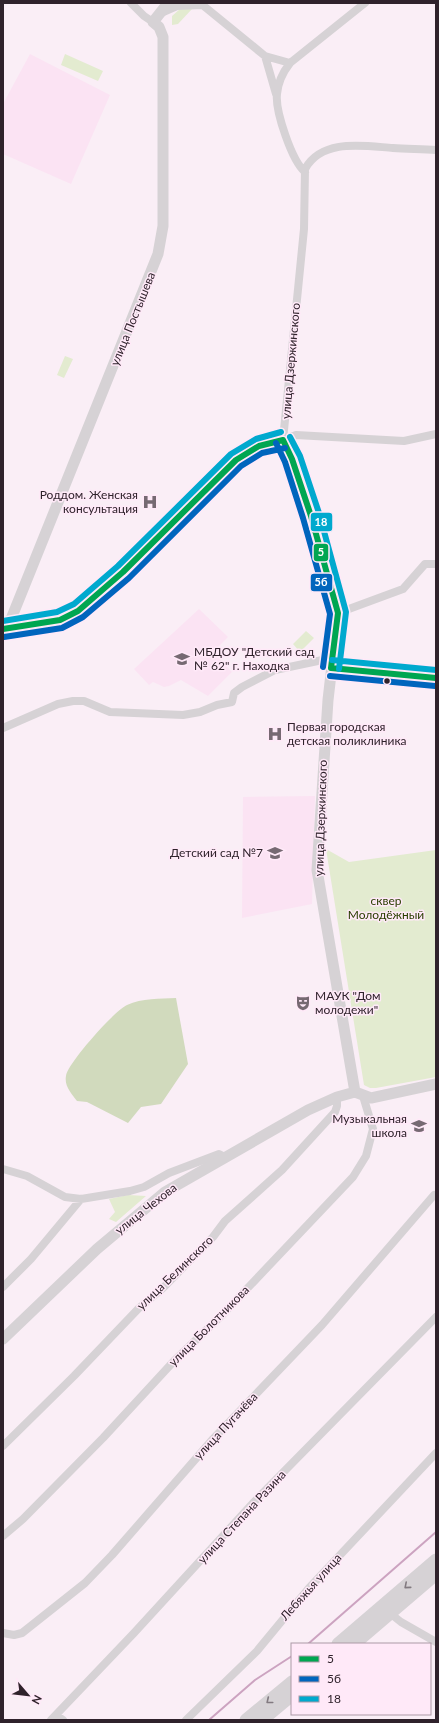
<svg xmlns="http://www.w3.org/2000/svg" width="439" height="1723" font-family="Lato,sans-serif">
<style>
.built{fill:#fbe3f3}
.green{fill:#e3ebd0}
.forest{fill:#d1dabd}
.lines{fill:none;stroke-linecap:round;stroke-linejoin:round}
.stream{stroke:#cca3c0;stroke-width:2}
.street{stroke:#d6d2d5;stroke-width:8}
.secondary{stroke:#d6d2d5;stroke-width:11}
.primary{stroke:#d6d2d5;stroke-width:13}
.bus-1-casing{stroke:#ffe9f8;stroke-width:9}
.bus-2-casing{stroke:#ffe9f8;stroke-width:9}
.bus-3-casing{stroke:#ffe9f8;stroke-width:9}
.bus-1{stroke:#00a651;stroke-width:6}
.bus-2{stroke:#0065bd;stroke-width:6}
.bus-3{stroke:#00a9ce;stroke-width:6}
.oneway{stroke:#827a80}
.bus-dot{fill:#2f222b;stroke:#ffe9f8;stroke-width:1.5}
.labels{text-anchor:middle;stroke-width:3;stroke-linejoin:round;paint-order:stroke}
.street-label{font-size:12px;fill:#2f222b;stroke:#ffe9f8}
.poi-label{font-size:12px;fill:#2f222b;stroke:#ffe9f8;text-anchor:end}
.park-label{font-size:12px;fill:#2a3f00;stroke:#ffe9f8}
.line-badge{stroke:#ffe9f8;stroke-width:1.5}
.badge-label{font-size:11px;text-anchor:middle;font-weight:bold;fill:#fff}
</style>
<rect width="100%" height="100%" fill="#faeef6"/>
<path class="built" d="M30 54 110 95 71 184 3 154V104Z
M199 609 228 637 213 652 232 672 208 696 181 680 169 686 164 687 153 682 149 685 134 669Z
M315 796 312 904 242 918 243 797Z"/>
<path class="green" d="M180 9H192L178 24 172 25V16Z
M65 54 103 71 98 81 61 65Z
M65 356 73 359 64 378 57 375Z
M306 631 314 638 300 652 293 644Z
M326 849 349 862 436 850V1077L376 1088H370L364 1085Z
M128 1195 146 1196 116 1222 109 1219 115 1212 109 1199Z"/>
<path class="forest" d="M176 998 188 1064 161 1104 141 1107 128 1123 87 1102 77 1101C72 1094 64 1086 66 1076 67 1064 115 1010 127 1005 142 998 160 999 176 998Z"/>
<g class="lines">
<path class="stream" d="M308 1644 436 1532
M209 1720 255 1680 292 1656"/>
<path class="street" d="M131 3 144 16 153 22
M200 3 265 56 290 63
M161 13 177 6 203 5
M265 56 276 94
M436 150C422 149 407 149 393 148 364 146 322 138 305 169L304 229 283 440 296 435 404 441 436 434
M305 172C292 161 275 111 277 94 278 82 283 72 290 63L365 3
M338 613 403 589 425 564H436
M3 728 58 704 73 701H84L110 712 183 715 200 712 217 705 232 702 234 693 242 687 275 670 332 658
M3 1169 27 1176 65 1197 81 1199 130 1191 144 1187 169 1173 219 1154 225 1157
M3 1287 31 1259 81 1199
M3 1446 74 1376 139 1308 162 1289 213 1237 225 1221 282 1170 335 1112 337 1106V1097
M3 1536 23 1519 103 1438 174 1361 223 1314 353 1177 366 1156 373 1129 363 1096
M391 1614 401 1622 436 1642
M3 1633 14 1635 22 1633 85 1583 112 1555 213 1439 322 1325 434 1195
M56 1715 63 1720
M51 1720 134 1633 254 1502 436 1317
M186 1720 257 1651 309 1588 436 1453"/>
<path class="secondary" d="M3 629 47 623 60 620 78 611 123 572 236 460 259 446 283 440 292 459 311 516 338 613 328 700 317 870 355 1092
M7 629 158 254 163 226V37L159 27 153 22 168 3
M331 668 436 678
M355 1092 371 1098 436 1084
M3 1339 97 1249 165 1192 308 1110 337 1097 355 1092"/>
<path class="primary" d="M338 1644 436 1560
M354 1644 436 1574
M246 1720 292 1682
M262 1720 292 1695"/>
<g class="bus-1-casing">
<path id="bus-1" d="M283 440 292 459 311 516 338 613 331 668
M3 629 60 620 78 611 123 572 236 460 259 446 283 440
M331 668 436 678"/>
</g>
<g class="bus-2-casing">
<path id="bus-2" d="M276 443 285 462 303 518 330 614 323 667
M4 637 62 628 83 617 129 578 241 466 262 453 285 448
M330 676 435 686"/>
</g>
<g class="bus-3-casing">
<path id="bus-3" d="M290 437 300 456 319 513 346 612 339 669
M3 621 57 612 74 604 118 566 231 454 256 439 281 432
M332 660 436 670"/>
</g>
<use href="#bus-1" class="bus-1"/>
<use href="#bus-2" class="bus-2"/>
<use href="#bus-3" class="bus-3"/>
</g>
<defs><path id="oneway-chevron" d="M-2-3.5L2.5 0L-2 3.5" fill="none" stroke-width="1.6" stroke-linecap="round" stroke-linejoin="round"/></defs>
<g class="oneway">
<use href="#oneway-chevron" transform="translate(407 1586) rotate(139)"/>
<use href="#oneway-chevron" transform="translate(269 1701) rotate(141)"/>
</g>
<defs>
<g id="hospital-bare" transform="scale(1.2)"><path d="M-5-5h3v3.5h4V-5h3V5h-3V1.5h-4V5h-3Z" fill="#766972" stroke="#ffe9f8" stroke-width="2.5" paint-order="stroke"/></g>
<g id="school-bare" transform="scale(1.2)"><path d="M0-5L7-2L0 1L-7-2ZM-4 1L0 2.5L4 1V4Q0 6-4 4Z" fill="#766972" stroke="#ffe9f8" stroke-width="2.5" paint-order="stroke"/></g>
<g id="theatre-bare" transform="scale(1.2)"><path d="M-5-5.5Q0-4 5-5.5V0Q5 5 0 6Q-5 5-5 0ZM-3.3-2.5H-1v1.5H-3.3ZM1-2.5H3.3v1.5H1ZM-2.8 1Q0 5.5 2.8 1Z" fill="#766972" stroke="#ffe9f8" stroke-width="2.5" paint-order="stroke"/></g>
</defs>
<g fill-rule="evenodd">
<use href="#hospital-bare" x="150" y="502"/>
<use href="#school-bare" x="182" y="659"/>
<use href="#hospital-bare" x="275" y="734"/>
<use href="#school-bare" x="275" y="853"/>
<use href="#theatre-bare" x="303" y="1003"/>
<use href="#school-bare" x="419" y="1126"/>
</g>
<circle class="bus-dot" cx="387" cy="681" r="3.5"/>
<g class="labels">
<g class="street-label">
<text transform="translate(133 319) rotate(-68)" y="4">улица Постышева</text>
<text transform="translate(291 361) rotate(-85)" y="4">улица Дзержинского</text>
<text transform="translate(321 818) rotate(-88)" y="4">улица Дзержинского</text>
<text transform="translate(146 1209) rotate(-38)" y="4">улица Чехова</text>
<text transform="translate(175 1273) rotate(-44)" y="4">улица Белинского</text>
<text transform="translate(209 1326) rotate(-45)" y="4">улица Болотникова</text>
<text transform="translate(226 1426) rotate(-47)" y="4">улица Пугачёва</text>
<text transform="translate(242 1517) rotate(-47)" y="4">улица Степана Разина</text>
<text transform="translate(311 1587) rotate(-48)" y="4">Лебяжья улица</text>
</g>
<g class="poi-label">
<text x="138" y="499">Роддом. Женская<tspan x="138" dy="14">консультация</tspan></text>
<text x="194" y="656" text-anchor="start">МБДОУ "Детский сад<tspan x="194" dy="14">№ 62" г. Находка</tspan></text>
<text x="287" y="731" text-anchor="start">Первая городская<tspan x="287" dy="14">детская поликлиника</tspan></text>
<text x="263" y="857">Детский сад №7</text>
<text x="315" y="1000" text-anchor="start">МАУК "Дом<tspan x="315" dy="14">молодежи"</tspan></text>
<text x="407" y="1123">Музыкальная<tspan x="407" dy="14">школа</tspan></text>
</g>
<g class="park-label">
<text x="386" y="905">сквер<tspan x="386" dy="14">Молодёжный</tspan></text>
</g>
</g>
<g class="line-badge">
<rect x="310" y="512" width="23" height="20" rx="4" fill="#00a9ce"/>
<rect x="313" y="543" width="16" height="19" rx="4" fill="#00a651"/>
<rect x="310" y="573" width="23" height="19" rx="4" fill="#0065bd"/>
</g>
<g class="badge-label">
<text x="321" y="526">18</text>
<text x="321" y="556">5</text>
<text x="321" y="586">5б</text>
</g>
<rect width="439" height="1723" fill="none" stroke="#2f222b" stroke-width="8"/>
<rect x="291" y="1643" width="140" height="72" fill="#ffe9f8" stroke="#ac99a6"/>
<rect x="299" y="1656" width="20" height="6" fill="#00a651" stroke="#ac99a6"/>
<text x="327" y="1663" font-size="12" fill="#2f222b">5</text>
<rect x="299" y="1676" width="20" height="6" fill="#0065bd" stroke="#ac99a6"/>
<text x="327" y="1683" font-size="12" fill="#2f222b">5б</text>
<rect x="299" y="1696" width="20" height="6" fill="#00a9ce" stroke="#ac99a6"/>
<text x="327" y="1703" font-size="12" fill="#2f222b">18</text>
<g transform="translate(28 1695) rotate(118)" stroke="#ffe9f8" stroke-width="3" paint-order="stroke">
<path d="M0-3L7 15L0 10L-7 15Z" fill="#2f222b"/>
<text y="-6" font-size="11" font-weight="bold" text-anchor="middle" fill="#2f222b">N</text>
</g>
</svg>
